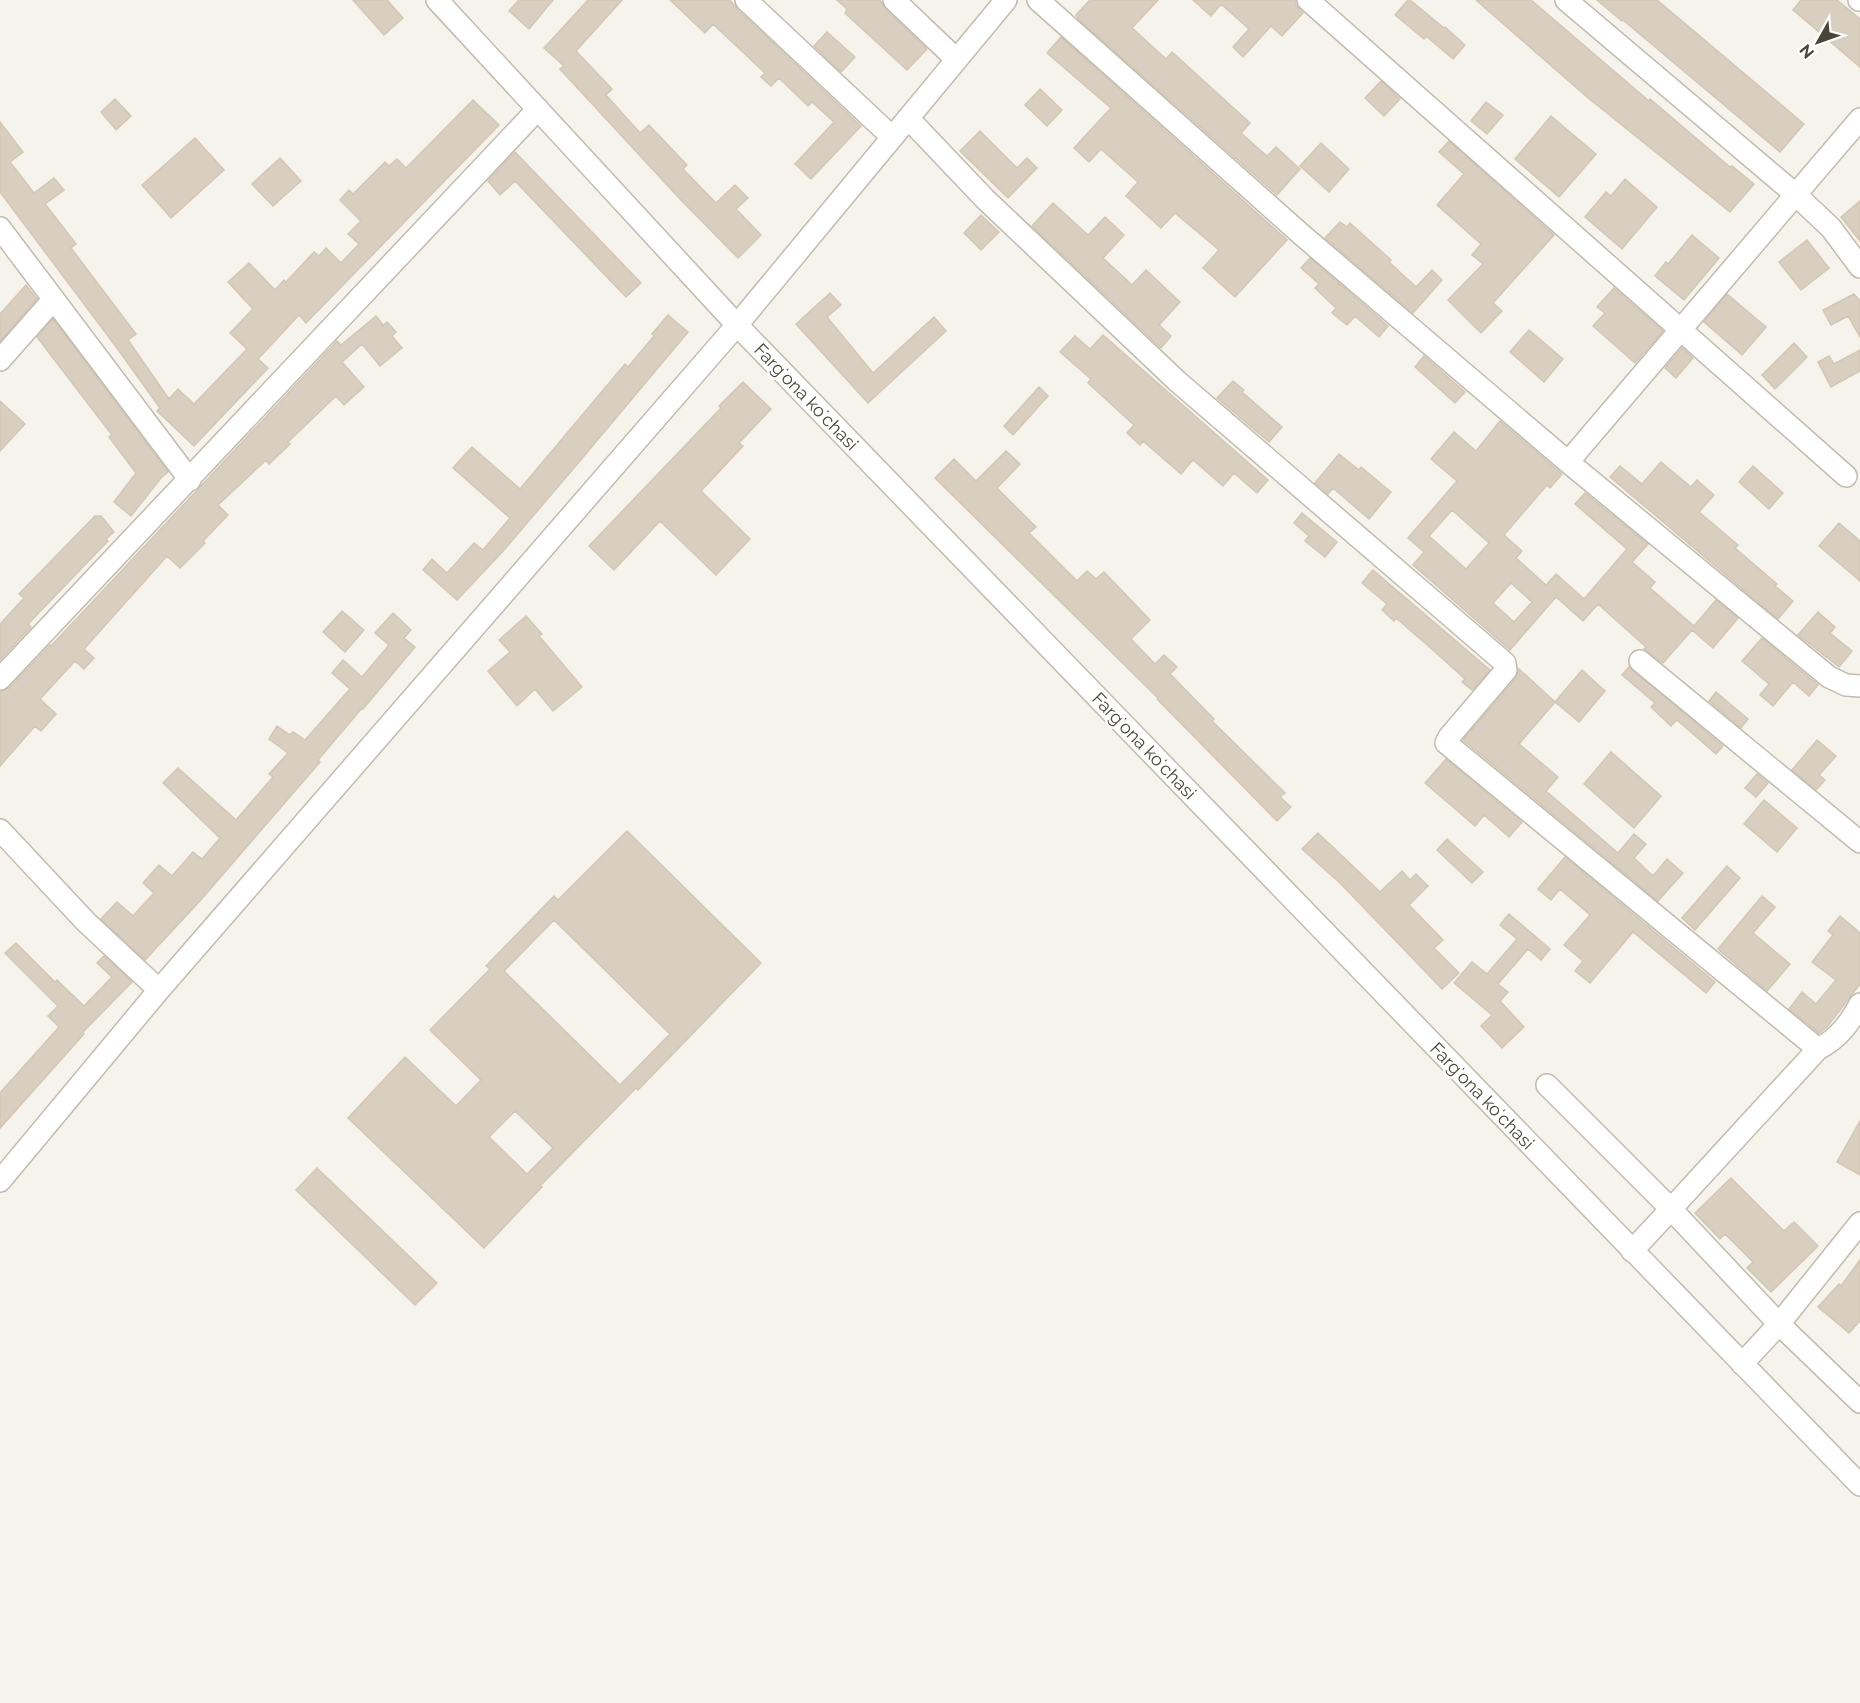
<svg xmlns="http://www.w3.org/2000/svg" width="1860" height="1703" font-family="Raleway,sans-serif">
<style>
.building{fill:#d8cfc1;stroke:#d3c7b4;stroke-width:1.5;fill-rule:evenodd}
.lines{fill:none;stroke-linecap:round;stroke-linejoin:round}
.minor-casing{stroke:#c2bbae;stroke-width:24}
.minor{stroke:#fff;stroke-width:21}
.labels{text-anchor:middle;stroke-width:5;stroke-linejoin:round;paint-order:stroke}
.street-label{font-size:18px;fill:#4b4439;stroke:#fff}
</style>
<rect width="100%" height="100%" fill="#f6f3ec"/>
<path class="building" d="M353 0H387L403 18 384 35Z
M519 0H553L529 29 509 11Z
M588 0H622L576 51 612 89 606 95 640 133 649 125 687 165 683 169 716 203 735 185 748 198 736 209 761 235 738 258 680 199 560 69 564 66 544 48Z
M670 0H730L737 9 861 126 811 179 795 164 834 122 812 102 808 106 779 78 771 86 761 77 765 73 713 24 705 33Z
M837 0H880L885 9 927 49 907 70 845 13 847 9Z
M1090 0H1158L1132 28 1166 59 1172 52 1250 123 1241 133 1267 156 1276 147 1300 169 1277 195 1078 19 1076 15Z
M1193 0H1295L1296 5 1303 13 1282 36 1271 26 1243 57 1233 47 1249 29 1221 4 1211 16Z
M1408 0H1410L1444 28 1445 27 1465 45 1453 59 1426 36 1424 39 1395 15Z
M1476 0H1531L1649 101 1650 99 1730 167 1732 166 1754 184 1730 212 1587 97Z
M1597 0H1657L1804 124 1780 152 1623 20 1622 21Z
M1801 0H1837L1860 19V67L1793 10Z
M827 32 855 57 841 72 814 46Z
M1061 37 1287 240 1235 297 1203 268 1219 250 1175 213 1161 228 1126 196 1138 182 1101 149 1089 162 1074 148 1111 108 1047 53Z
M1381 81 1400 99 1384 116 1365 98Z
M1040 89 1062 110 1047 126 1025 105Z
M115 99 131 116 116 130 101 112Z
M473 100 499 125 306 323 299 315 258 359 268 368 194 446 157 411 160 408 117 348 0 192V122L23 152 10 162 34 193 54 178 64 190 45 204 76 244 71 248 136 334 128 340 169 399 178 389 194 404 247 349 230 333 253 309 228 282 249 263 275 290 284 280 286 282 314 252 319 256 326 248 341 263 359 244 348 234 361 221 340 200 349 190 353 194 385 162 389 166 397 159 406 168Z
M1486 102 1503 115 1487 134 1471 121Z
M1551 116 1596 154 1559 197 1515 159Z
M980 131 1017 168 1027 158 1037 168 1008 198 960 151Z
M195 138 224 170 171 218 142 185Z
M1449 141 1554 235 1493 303 1502 311 1481 333 1448 300 1483 264 1472 255 1481 244 1437 205 1464 174 1439 152Z
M1321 143 1349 169 1329 192 1300 166Z
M515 152 641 283 626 297 515 181 500 195 488 181Z
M280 158 301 181 273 206 252 184Z
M1625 179 1657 207 1622 249 1585 217 1606 192 1611 196Z
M1860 201V241L1841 217Z
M1053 203 1088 235 1105 217 1124 235 1103 258 1132 285 1146 270 1180 302 1159 325 1171 336 1161 348 1032 226Z
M981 215 999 232 981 250 964 233Z
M1340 222 1347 227 1350 223 1391 260 1389 262 1416 287 1432 270 1442 280 1413 313 1325 238Z
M1692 235 1719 258 1684 300 1655 276 1666 262 1668 264Z
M1807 240 1829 268 1801 290 1779 262Z
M1310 258 1388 326 1379 337 1355 316 1347 325 1332 313 1336 308 1315 288 1319 284 1301 268Z
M26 285 37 299 0 341V314Z
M1614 288 1663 331 1635 363 1593 326 1605 313 1597 307Z
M830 293 841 305 827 317 873 373 934 317 946 331 868 403 796 324Z
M1727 294 1766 327 1742 355 1704 322Z
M1854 294 1860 301V337L1848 316 1831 325 1823 310Z
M668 315 688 332 579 462 504 550 457 600 423 570 432 559 447 573 474 543 483 550 510 518 453 468 472 447 520 489 625 364 628 367 654 336 652 334Z
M376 316 383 325 381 327 387 322 396 332 392 336 402 348 380 366 362 344 342 362 364 387 344 405 336 396 288 442 290 444 269 464 266 460 218 505 228 515 203 541 205 543 180 568 167 556 84 649 94 658 84 669 75 661 40 699 56 714 41 731 35 726 0 766V691L9 688 50 645 51 646 337 341 341 345Z
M53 319 168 472 161 478 131 516 114 502 136 473 109 437 112 435 37 337Z
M1529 330 1563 359 1544 382 1510 352Z
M1103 335 1268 480 1257 493 1234 473 1223 486 1193 460 1181 474 1143 441 1140 445 1127 433 1134 425 1088 383 1091 379 1060 352 1075 336 1090 349Z
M1794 343 1807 357 1775 389 1762 375Z
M1682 348 1693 358 1676 378 1665 368Z
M1860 350V371L1831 387 1818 362 1829 356 1834 364Z
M1424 356 1465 392 1455 403 1415 367Z
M1233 381 1244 390 1242 392 1282 427 1269 442 1217 398Z
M743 382 771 409 739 443 743 446 701 491 750 539 716 575 660 521 614 570 589 546 721 408 719 406Z
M1039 387 1048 396 1013 435 1004 426Z
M0 401 25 424 0 451Z
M1500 421 1562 474 1550 488 1547 485 1504 535 1522 551 1516 558 1546 585 1556 574 1584 599 1627 549 1575 504 1585 493 1648 544 1632 562 1655 582 1650 588 1694 626 1716 600 1738 618 1713 648 1692 630 1663 663 1644 649 1646 647 1598 604 1583 621 1556 597 1510 650 1413 565 1424 552 1408 538 1457 481 1431 459 1454 432 1476 451ZM1452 510 1489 543 1466 569 1429 536ZM1511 583 1532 602 1514 622 1493 603Z
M1006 451 1020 464 997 488 1036 527 1029 533 1077 581 1087 571 1096 579 1104 572 1150 620 1131 639 1155 664 1164 655 1177 667 1170 674 1214 719 1212 721 1285 793 1280 797 1291 807 1277 821 1157 699 1158 698 935 478 954 459 976 481Z
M1339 454 1359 470 1361 467 1391 492 1369 519 1333 488 1328 494 1315 483Z
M1661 462 1691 487 1697 480 1714 495 1699 512 1738 545 1735 548 1777 584 1775 586 1793 601 1778 619 1610 477 1620 466 1642 484Z
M1753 466 1783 493 1769 509 1739 482Z
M1302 513 1337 542 1325 557 1305 541 1309 536 1294 523Z
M95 516H101L114 532 106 539 108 541 28 624 31 627 0 660V624L24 598 19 594Z
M1839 523 1860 541V581L1819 546Z
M1373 570 1490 670 1472 690 1462 682 1465 679 1433 650 1396 618 1394 621 1382 610 1387 604 1362 583Z
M342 611 364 630 345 652 323 632Z
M1818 612 1835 627 1830 633 1852 651 1839 667 1798 635Z
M393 613 411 630 404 638 415 647 363 709 362 708 318 760 320 762 199 902 145 960 101 919 117 902 133 916 154 893 143 883 159 865 172 876 193 852 202 859 220 838 163 783 178 768 236 820 273 777 269 774 288 753 269 739 277 726 290 735 293 732 305 740 350 689 332 673 343 660 362 677 389 645 375 633Z
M526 616 542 634 539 636 582 687 553 711 535 689 517 706 488 671 510 652 499 640Z
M1762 638 1818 685 1809 696 1793 682 1773 706 1760 695 1769 684 1742 661Z
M1629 667 1723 746 1716 754 1677 720 1671 726 1651 707 1655 703 1622 675Z
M1519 669 1555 702 1519 744 1558 777 1546 791 1618 853 1634 834 1646 844 1634 858 1653 876 1667 859 1683 873 1658 901 1463 740 1516 678Z
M1582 670 1605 691 1579 722 1555 702Z
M1716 692 1748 719 1741 728 1709 701Z
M1817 740 1836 756 1819 775 1825 780 1816 790 1792 770Z
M1611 752 1661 796 1634 828 1584 784Z
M1446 759 1522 822 1509 837 1484 815 1475 826 1425 783Z
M1757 774 1768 783 1756 797 1745 788Z
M1764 800 1797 828 1777 852 1744 824Z
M627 831 761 963 638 1090 636 1088 540 1186 542 1187 484 1248 348 1118 405 1057 456 1106 481 1080 430 1030 490 969 486 966 554 896 558 900ZM554 920 670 1034 620 1085 504 971ZM515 1111 553 1148 527 1174 489 1137Z
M1318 833 1380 892 1402 871 1410 880 1416 874 1428 886 1409 905 1443 940 1434 948 1459 973 1442 989 1340 883 1302 849Z
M1447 839 1483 872 1472 883 1437 850Z
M1565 857 1715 982 1706 993 1633 932 1590 983 1575 971 1583 961 1564 945 1590 915 1560 889 1551 900 1538 889Z
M1727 866 1740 878 1695 930 1682 918Z
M1762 896 1775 907 1753 933 1790 964 1767 991 1718 949Z
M1509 914 1550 949 1541 960 1528 949 1498 984 1508 992 1500 1001 1524 1027 1502 1048 1481 1026 1492 1015 1454 983 1472 962 1487 974 1517 939 1500 925Z
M1840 916 1860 933V984L1827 1027 1819 1033 1789 1009 1802 992 1816 1004 1836 980 1812 962 1833 935 1828 931Z
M16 943 55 982 57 980 84 1006 112 977 97 963 104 956 132 982 83 1032 84 1034 0 1128V1093L59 1027 48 1016 58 1006 5 953Z
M1860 1121V1175L1837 1162Z
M317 1168 437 1283 415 1305 296 1190Z
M1731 1178 1784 1231 1794 1222 1818 1246 1771 1292 1747 1268 1753 1262 1725 1234 1720 1239 1695 1213Z
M1860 1260V1321L1849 1333 1818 1307 1839 1284 1841 1286Z"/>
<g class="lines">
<g class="minor-casing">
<path id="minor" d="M437 0 737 325 1860 1485
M746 0 892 137
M894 0 956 59
M1038 0 1302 235 1568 462 1829 677 1846 685 1860 686
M1308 0 1846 476
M1566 0 1795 194 1831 228 1860 267
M1859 0H1860
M908 118 985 199 1177 381 1505 663 1506 670 1449 737 1446 743 1818 1049
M0 228 190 480
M0 360 53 300
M1568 462 1860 119
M1640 661 1860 842
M0 679 538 109
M0 830 86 922 159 990
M1860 1004C1849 1024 1839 1038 1818 1049L1671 1209 1779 1324 1860 1402
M1547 1085 1671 1209 1632 1251
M0 1181 159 990 737 325 1006 0
M1742 1364 1779 1324 1860 1223"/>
</g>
<use href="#minor" class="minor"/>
</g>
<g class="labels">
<g class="street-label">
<text transform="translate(806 397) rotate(46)" y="6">Fargʻona koʻchasi</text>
<text transform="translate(1144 746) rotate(46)" y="6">Fargʻona koʻchasi</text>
<text transform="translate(1482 1096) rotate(46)" y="6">Fargʻona koʻchasi</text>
</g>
</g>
<g transform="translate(1818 42) rotate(230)" stroke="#ffffff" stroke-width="4.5" paint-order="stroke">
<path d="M0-4.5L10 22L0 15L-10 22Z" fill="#4b4439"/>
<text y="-9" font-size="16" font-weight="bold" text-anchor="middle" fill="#4b4439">N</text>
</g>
</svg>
